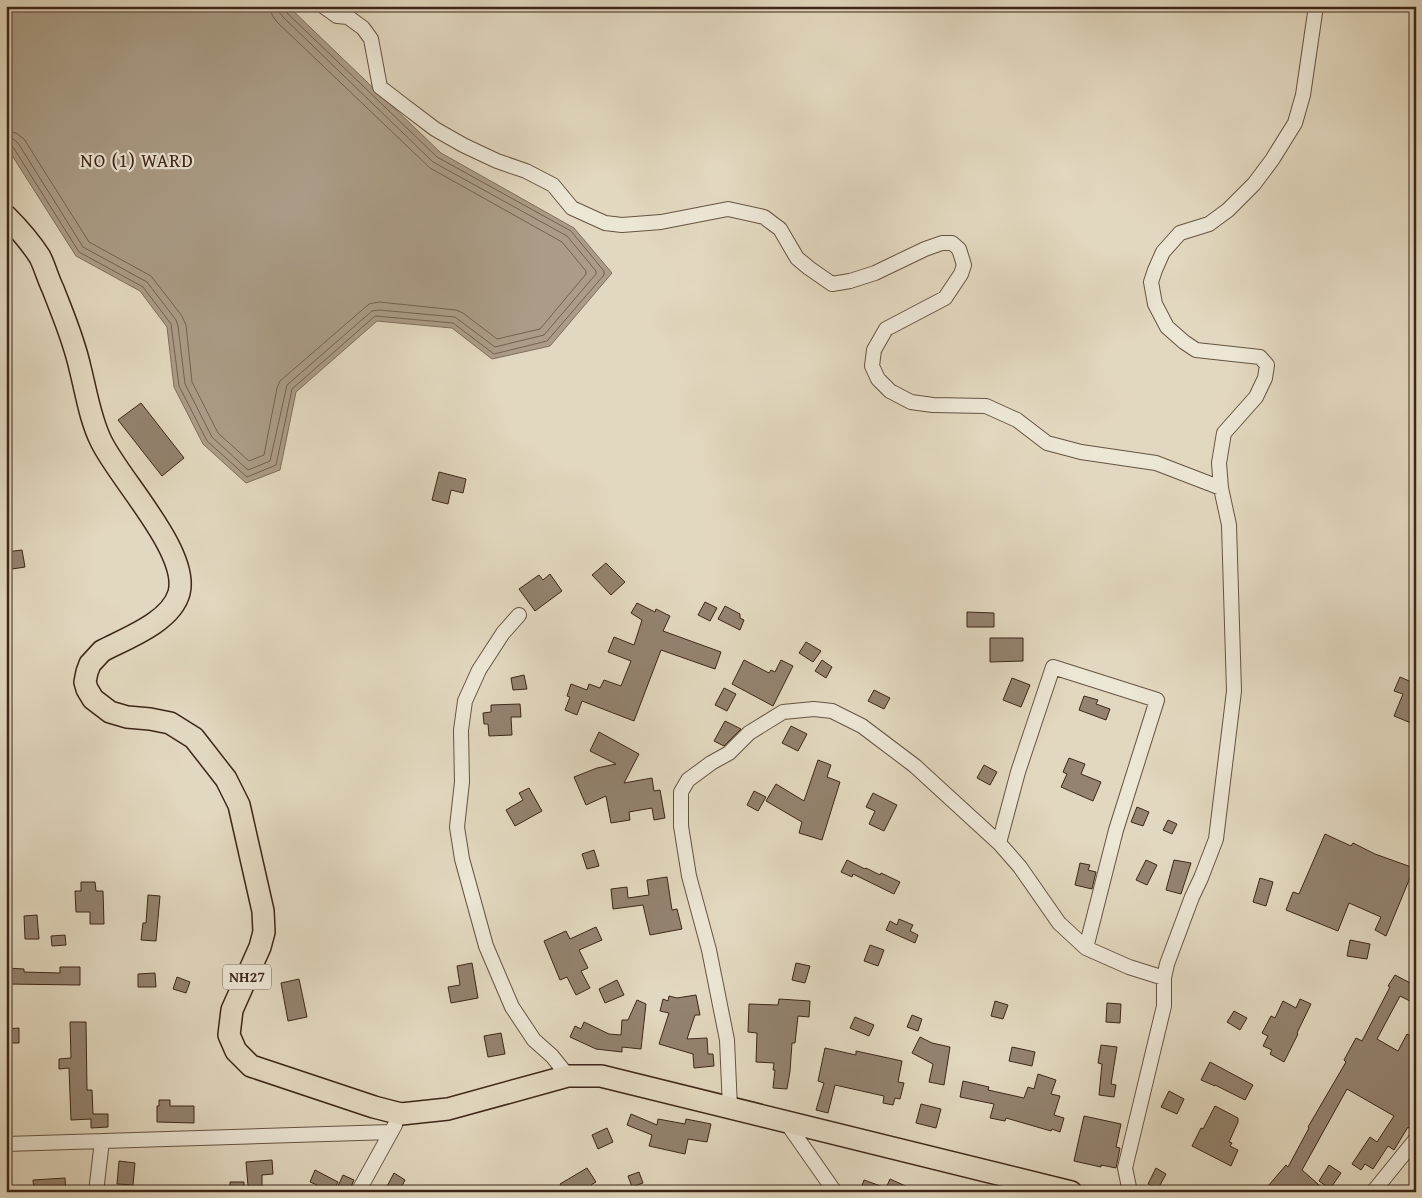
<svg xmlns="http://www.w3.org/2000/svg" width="1422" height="1198" font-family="'Gentium Book Plus',serif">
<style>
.water{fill:#aa9c86;stroke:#7e6d5a}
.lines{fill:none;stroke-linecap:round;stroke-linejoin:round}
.shore{stroke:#74624f;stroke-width:1}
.building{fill:#93836f;stroke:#3d2718}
.minor-casing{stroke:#665342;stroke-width:16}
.highway-casing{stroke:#3d2718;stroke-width:24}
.minor{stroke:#ece6d5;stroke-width:14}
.highway{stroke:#e2d8bf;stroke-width:21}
.labels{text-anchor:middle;stroke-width:4.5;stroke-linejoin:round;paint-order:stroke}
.shield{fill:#ece6d5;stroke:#726051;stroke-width:1}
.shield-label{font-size:15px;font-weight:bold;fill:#3d2718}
.quarter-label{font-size:19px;letter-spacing:1px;fill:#3d2718;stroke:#ece6d5}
</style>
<rect width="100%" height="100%" fill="#e2d8bf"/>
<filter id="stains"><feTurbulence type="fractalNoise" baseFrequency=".004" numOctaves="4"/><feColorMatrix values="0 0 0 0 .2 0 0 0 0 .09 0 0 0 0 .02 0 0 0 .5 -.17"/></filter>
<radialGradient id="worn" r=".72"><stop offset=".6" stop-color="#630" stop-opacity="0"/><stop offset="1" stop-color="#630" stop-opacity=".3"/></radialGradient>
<path class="water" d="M6 6H288L441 153 574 228 612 273 550 346 492 359 452 328 377 321 296 392 280 470 246 483 203 444 174 387 167 327 140 291 76 256 6 146Z"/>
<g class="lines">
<path class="shore" d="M6 131 16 133 24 139 89 242 151 276 182 316 186 325 192 382 218 433 249 461 264 455 277 388 280 381 369 304 379 302 456 310 463 313 497 339 540 329 586 274V271L562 242 430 168 277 22 272 15 271 6
M6 138 13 139 18 143 83 247 147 282 176 320 178 326 185 384 212 437 248 470 270 461 287 385 372 311 379 310 455 317 495 347 544 335 596 274V271L567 236 433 162 283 17 279 12 278 6
M6 145 13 147 79 252 143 287 171 324 179 386 207 441 247 477 276 465 292 389 375 316 453 323 494 354 547 341 604 275V271L571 231 437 157 287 13 285 6"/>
</g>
<path class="building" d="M141 403 184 458 162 476 118 420Z
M439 472 466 479 463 493 451 490 448 504 432 500Z
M22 550 25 567 6 570V552Z
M606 563 625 582 611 595 592 575Z
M550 574 562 591 535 611 519 589 539 575 543 580Z
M705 602 717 608 710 621 698 615Z
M637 603 655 612 656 609 670 616 663 631 721 652 715 669 661 650 634 721 582 701 577 715 565 710 570 697 567 696 571 684 587 690 589 684 600 688 604 680 621 686 631 661 608 652 614 637 634 645 642 620 631 613Z
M725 606 740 614V618L744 620 740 630 718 619Z
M967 612 994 613V627H967Z
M990 638H1023V661L990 662Z
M806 642 821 651 813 662 799 653Z
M744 660 769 673 771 670 775 672 781 660 793 666 773 706 732 684Z
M822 660 832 667 826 678 815 671Z
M524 675 527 689 513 690 511 678Z
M1400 677 1416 684V693L1412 701 1416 703V725L1394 716 1403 694 1394 691Z
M1012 678 1030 685 1021 707 1003 700Z
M724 688 736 694 727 711 715 705Z
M874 690 890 698 884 709 868 701Z
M1084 696 1098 700 1096 704 1110 709 1106 720 1079 710Z
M520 704 521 717H511L512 735 489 736 488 724H484L483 713 491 712V705Z
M725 721 741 729 724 746 714 741Z
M791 726 807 734 798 751 782 743Z
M599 732 639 754 624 783 652 778 654 791 660 790 665 818 654 820 652 808 629 812 630 820 611 823 606 796 586 805 574 777 597 768 616 764 590 751Z
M1069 758 1085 764 1081 774 1101 782 1093 801 1061 787 1067 774 1063 772Z
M818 760 831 765 827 777 840 782 822 840 799 833 802 822 766 801 776 784 804 801Z
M984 765 997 772 990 785 977 778Z
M529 788 542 811 515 826 506 810 523 800 519 793Z
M754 791 766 797 758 811 747 805Z
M873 793 897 805 884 831 869 824 875 811 866 807Z
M1137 807 1149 812 1143 826 1131 822Z
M1168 820 1177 824 1172 834 1163 830Z
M1325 834 1351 846 1353 843 1375 854 1414 868 1386 936 1375 930 1381 917 1349 903 1338 931 1286 910 1293 892 1299 894Z
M594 850 599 866 587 869 582 854Z
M847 860 865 869 866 868 880 875 881 873 900 882 894 894 853 874 852 877 841 872Z
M1146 860 1157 865 1147 885 1136 880Z
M1174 860 1191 863 1181 894 1166 890Z
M1080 863 1090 865 1088 870 1096 872 1092 889 1075 885Z
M667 877 672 910 677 909 682 929 650 935 643 905 613 909 611 889 627 887 628 898 649 895 647 880Z
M1260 878 1273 882 1266 906 1253 902Z
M81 882H95L96 891H103L104 924H90V912H76L75 891H81Z
M148 895 160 896 156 941 141 940 143 923H146Z
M37 915 39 939H25L24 916Z
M899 919 913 925 910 931 918 935 915 943 886 930 890 921 897 925Z
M596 927 602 940 579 950 588 968 581 971 590 988 576 995 567 977 560 980 544 941 566 931 570 939Z
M65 935 66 945 52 946 51 936Z
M1350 940 1370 944 1367 959 1347 956Z
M870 945 884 950 878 966 864 961Z
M472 963 478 998 451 1003 448 987 460 985 457 966Z
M796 963 810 966 805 983 792 980Z
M60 967H80V985L6 984V968L24 969V972L60 973Z
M155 973 156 987H138V974Z
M1395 975 1416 986V1004L1400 996 1377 1039 1398 1051 1407 1034 1416 1039V1124L1412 1130 1408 1127 1394 1150 1388 1146 1373 1169 1365 1164 1361 1170 1352 1164 1370 1137 1377 1142 1394 1116 1347 1089 1302 1170 1327 1192H1263L1286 1165 1288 1167 1309 1128 1308 1127 1346 1062 1344 1060 1356 1038 1362 1041 1390 987 1388 986Z
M177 977 190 982 186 993 173 989Z
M299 979 307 1017 288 1021 281 983Z
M617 980 624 995 605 1003 599 989Z
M696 995 700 1015H695L687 1039 707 1038 708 1054H713L714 1066 694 1068 693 1054 659 1044 669 1013 660 1011 663 999 668 1001 669 996 677 998Z
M779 999 810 1001 809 1017 798 1016 795 1043H792L790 1071 787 1089 773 1088 775 1070H773L774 1063 756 1062 757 1033 748 1032 749 1004 778 1005Z
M1300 999 1311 1004 1297 1033 1298 1034 1284 1062 1270 1054 1272 1050 1263 1046 1268 1036 1262 1033 1271 1016 1275 1018 1283 1001 1296 1008Z
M637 1000 646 1004 641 1049 622 1047V1052L596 1049 570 1037 575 1026 581 1029 584 1022 609 1034 621 1035 622 1020H628Z
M995 1001 1008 1005 1003 1019 991 1016Z
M1107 1003 1121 1004 1120 1023 1106 1022Z
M1234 1011 1247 1018 1240 1030 1227 1022Z
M912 1015 922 1019 918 1031 907 1027Z
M855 1017 874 1025 869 1036 850 1028Z
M70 1022H86L87 1090H92L93 1114H108V1127L91 1128V1119L71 1120 69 1068 59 1069V1059L71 1058Z
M19 1028V1043H6V1029Z
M501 1033 505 1054 488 1057 484 1036Z
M920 1037 932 1043 950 1047 944 1085 929 1082 933 1064 912 1053Z
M1101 1045 1117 1047 1111 1084 1116 1085 1114 1097 1099 1095 1102 1064 1098 1063Z
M1012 1047 1035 1052 1032 1066 1009 1061Z
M825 1048 856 1055V1051L902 1061 898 1082 904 1083 900 1099 895 1098 893 1105 883 1103 884 1096 835 1085 828 1113 816 1110 824 1083 818 1081Z
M1210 1062 1253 1085 1245 1100 1215 1085V1086L1201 1080Z
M1038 1074 1056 1080 1051 1094 1060 1096 1054 1115 1064 1118 1060 1132 1052 1129 1051 1131 1006 1118 1005 1121 990 1118 994 1104 960 1097 963 1081 989 1087 988 1090 1024 1098 1028 1087 1034 1089Z
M1169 1091 1184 1099 1177 1114 1161 1107Z
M159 1100H170V1106H194V1123L157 1122V1106H159Z
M921 1104 941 1109 936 1128 916 1123Z
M1215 1106 1238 1118V1122L1229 1142 1232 1143 1230 1146 1238 1150 1231 1166 1192 1146 1201 1128 1203 1129Z
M631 1114 657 1125 658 1119 685 1124 686 1119 711 1124 707 1142 688 1139 685 1154 649 1146 652 1135 627 1125Z
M1084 1116 1121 1124 1116 1147 1120 1148 1116 1168 1101 1165V1167L1074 1161Z
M607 1128 613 1142 598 1149 592 1135Z
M272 1160 273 1174 262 1175V1186H248L246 1162Z
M119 1161 135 1163 133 1185 117 1184Z
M1329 1165 1341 1173 1330 1189 1319 1181Z
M587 1168 596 1182 591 1185 594 1192H564L560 1184Z
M1156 1168 1166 1174 1158 1189 1148 1184Z
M315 1170 338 1182 333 1192H313L317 1185 310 1182Z
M639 1172 643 1183 632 1187 628 1176Z
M394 1173 405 1180 399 1192H384Z
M343 1175 354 1180 349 1191 338 1186Z
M65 1178 66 1192H34L33 1180Z
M890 1179 919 1192H860L864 1180 886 1188Z
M230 1182H244V1192H230Z"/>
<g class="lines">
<g class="minor-casing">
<path id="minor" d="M323 6 337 16 348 17 363 28 371 39 380 87 402 104 435 129 463 145 497 161 526 171 553 185 572 208 605 223 622 225 661 222 728 209 764 217 780 229 797 258 809 268 832 284 850 281 875 273 925 249 942 243H952L959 249 964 265 961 274 945 298 886 329 874 350 872 366 878 379 890 391 911 402 933 405 986 406 1017 420 1047 443 1081 452 1156 463 1221 488
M519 615 503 633 479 670 465 701 461 730 462 782 457 827 462 859 486 946 512 1007 534 1040 552 1056 568 1076
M999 843 1018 772 1053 667 1157 700 1116 830 1086 948
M730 1108 727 1040 709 950 689 876 681 826V792L688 780 711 763 729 753 749 733 783 712 814 709 832 711 862 726 915 766 999 843 1020 867 1059 923 1086 948 1129 967 1164 978
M786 1122 835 1192
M6 1144 391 1132
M96 1192 102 1141
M358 1192 395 1125
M1130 1192 1125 1168 1164 1006V978L1167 964 1192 897 1201 878 1216 839 1234 691 1229 525 1221 488 1219 463 1224 433 1256 397 1265 378 1267 365 1260 357 1196 350 1184 342 1167 327 1155 304 1151 282 1155 270 1163 252 1180 233 1209 224 1228 210 1254 184 1272 160 1295 123 1303 95 1316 6
M1373 1192 1416 1139"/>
</g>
<g class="highway-casing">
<path id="highway" d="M6 216C18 228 31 243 40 257 45 267 48 279 53 289 63 315 74 340 80 368 86 391 90 419 101 441 119 479 190 552 179 593 171 622 127 638 102 651L90 664 87 672 85 682 87 689 93 699 110 712 127 717 150 719 170 723 194 738 226 779 239 805 263 911 264 932 260 947 232 1010 229 1035 236 1051 251 1066 374 1107 401 1114 448 1109 568 1076H601L1071 1192"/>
</g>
<use href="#minor" class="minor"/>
<use href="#highway" class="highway"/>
</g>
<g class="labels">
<rect class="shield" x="223" y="964.5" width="48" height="25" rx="4"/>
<g class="shield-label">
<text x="247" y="982">NH27</text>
</g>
<g class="quarter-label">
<text x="137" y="167">NO (1) WARD</text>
</g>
</g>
<rect width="1422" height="1198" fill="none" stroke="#e2d8bf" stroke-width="25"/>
<rect x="8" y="8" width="1407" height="1183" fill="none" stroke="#3d2718" stroke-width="2.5"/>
<rect x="12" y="12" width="1397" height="1173" fill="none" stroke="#3d2718"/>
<rect width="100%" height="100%" filter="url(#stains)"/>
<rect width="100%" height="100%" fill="url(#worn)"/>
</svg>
